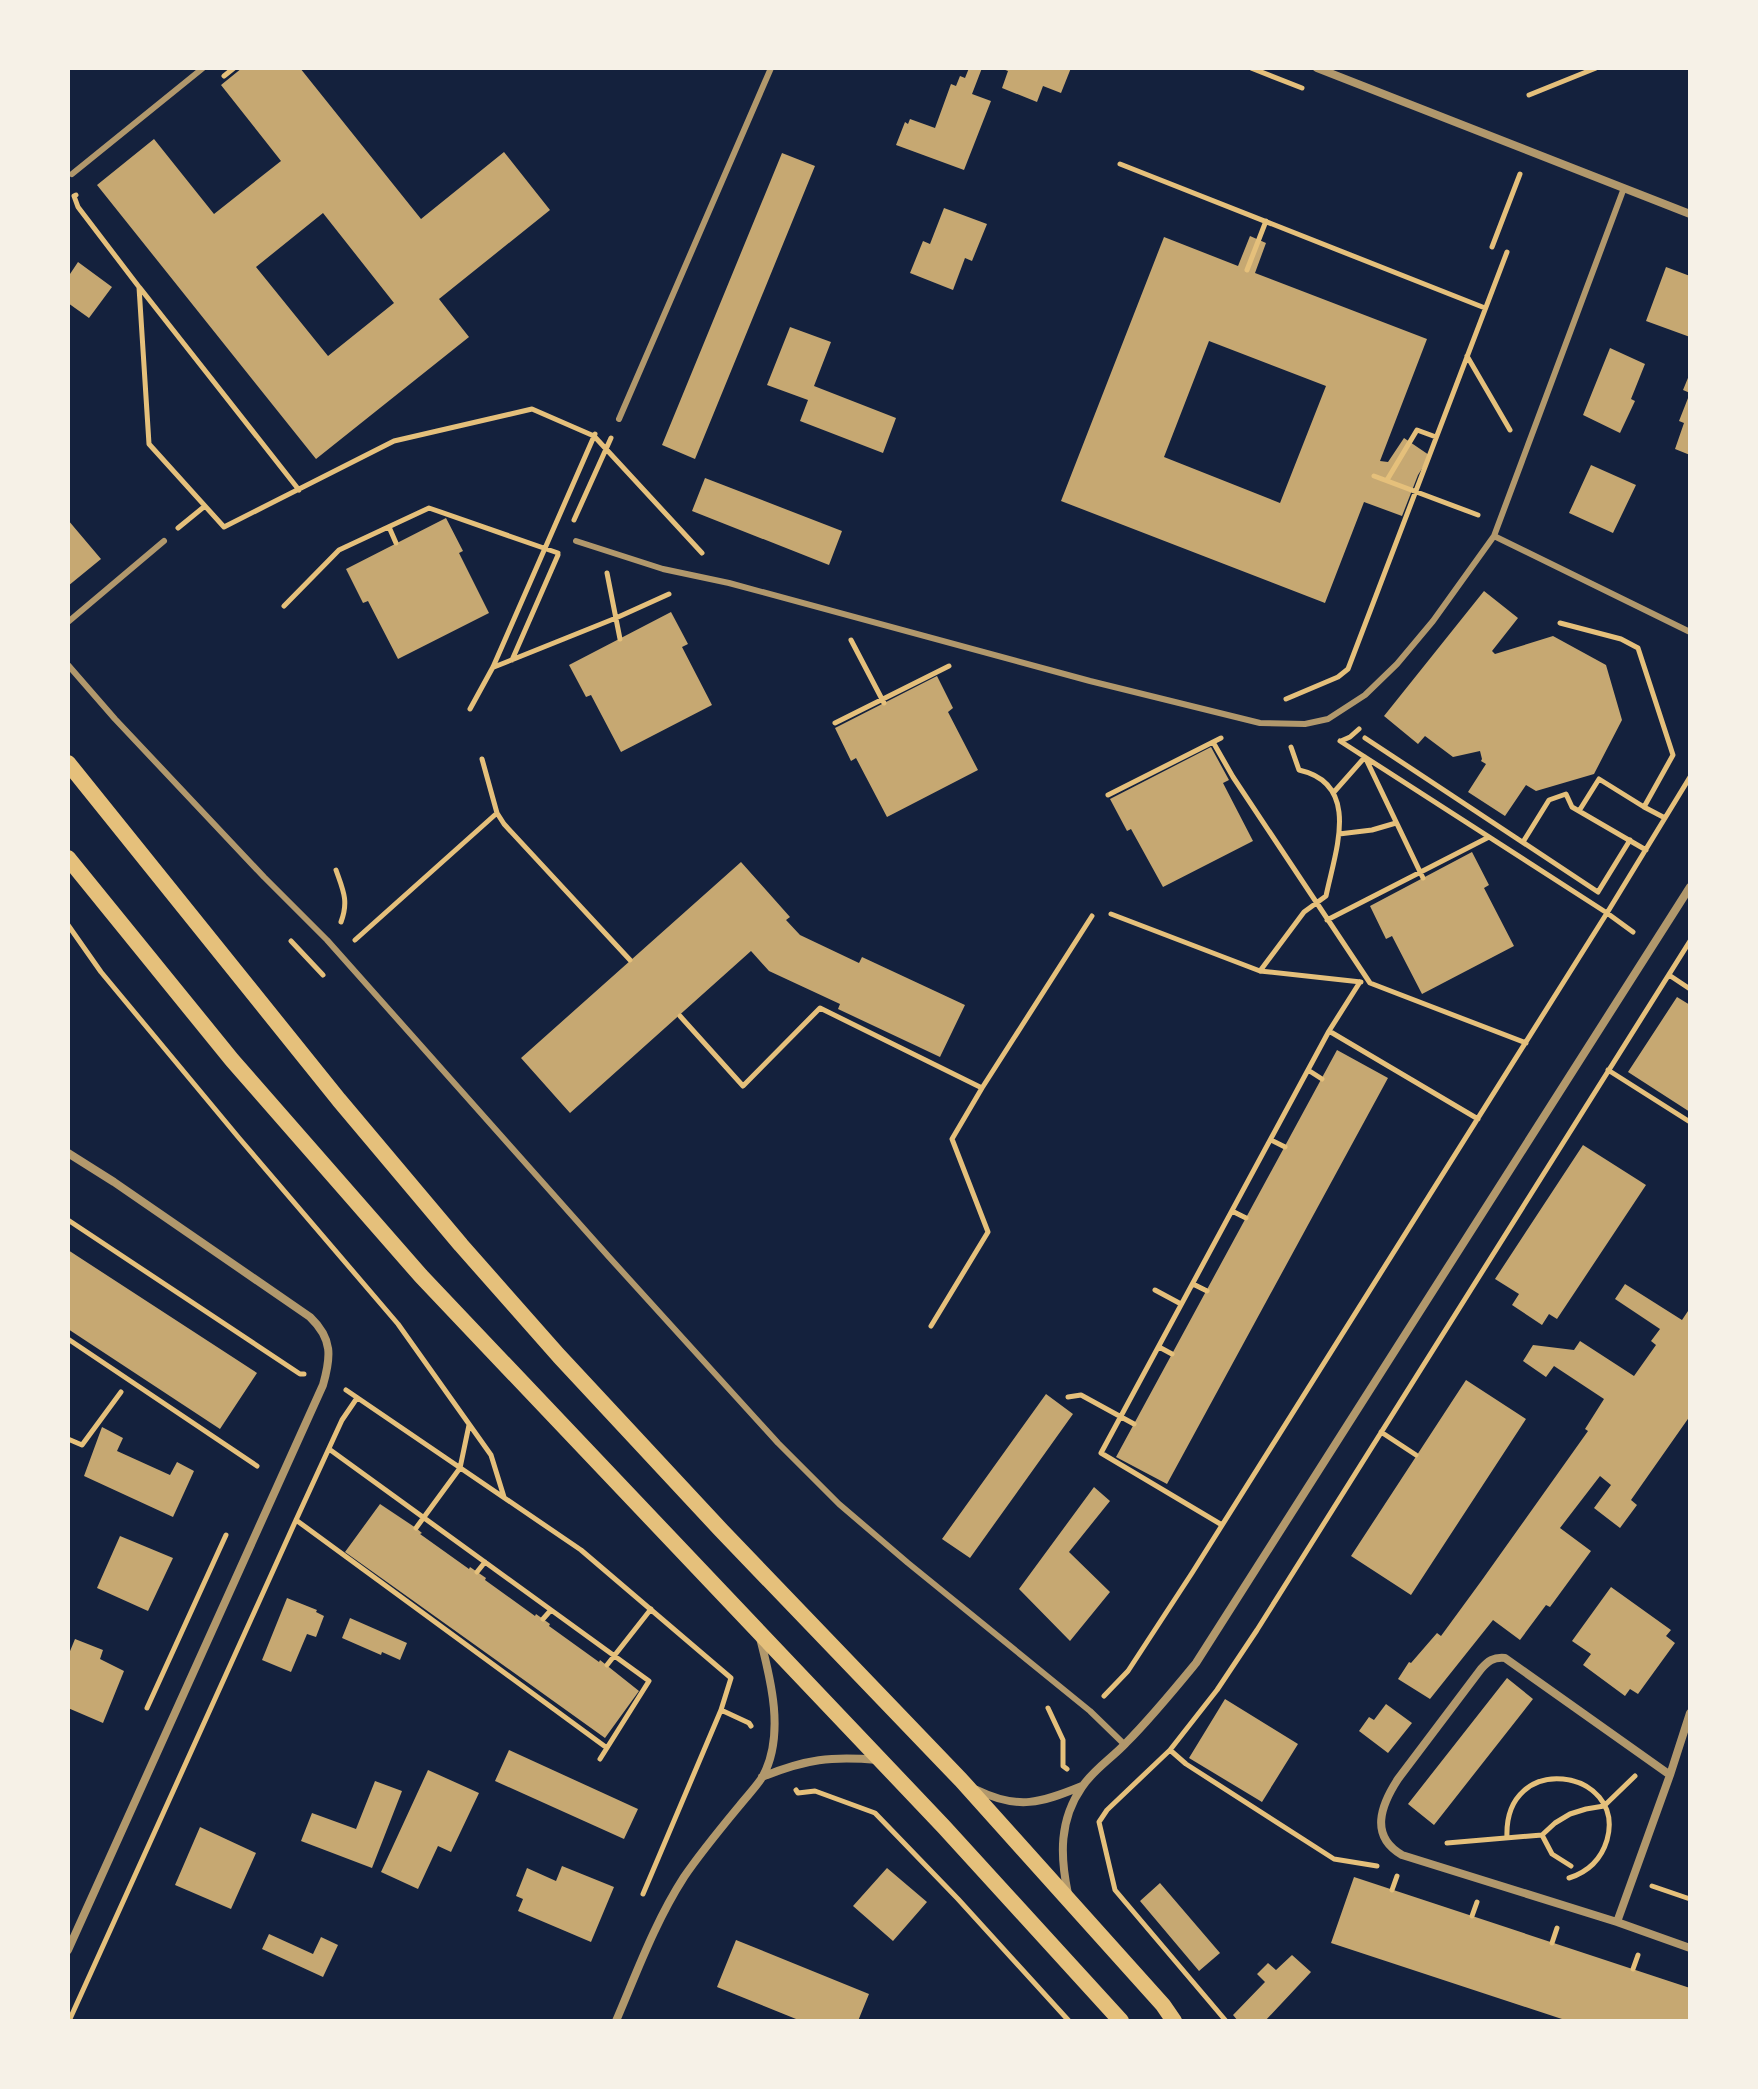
<svg xmlns="http://www.w3.org/2000/svg" width="1758" height="2089" font-family="'PT Sans',sans-serif">
<style>
.building{fill:#c6a872;fill-rule:evenodd}
.lines{fill:none;stroke-linecap:round;stroke-linejoin:round}
.path{stroke:#e5c07b;stroke-width:5}
.service{stroke:#b1986c;stroke-width:6}
.minor{stroke:#b1986c;stroke-width:8}
.secondary{stroke:#e5c07b;stroke-width:16}
</style>
<rect width="100%" height="100%" fill="#14213d"/>
<path class="building" d="M242 68H300L421 219 504 152 550 210 439 299 469 337 316 459 97 185 154 139 214 214 281 161 221 85ZM323 213 394 303 328 356 256 267Z
M969 68H982L972 94 991 101 964 170 896 145 905 122 908 124 910 119 935 128 951 84 956 86 960 76 965 78Z
M1000 68H1071L1061 93 1043 86 1037 102 1002 88 1008 71Z
M782 153 815 166 695 459 662 445Z
M944 208 987 224 972 261 965 258 953 290 910 273 923 241 930 244Z
M1250 236 1266 243 1255 273 1427 339 1380 461 1388 462 1404 438 1429 455 1425 464 1418 475 1402 516 1364 502 1325 603 1061 501 1164 237 1238 266ZM1209 341 1326 386 1280 503 1164 457Z
M78 262 112 287 89 318 68 303V277Z
M1666 267 1690 276V337L1646 321Z
M790 327 831 342 814 386 896 418 883 453 800 421 808 400 767 385Z
M1610 348 1645 364 1631 399 1635 401 1620 433 1583 415Z
M1690 373V455L1675 449 1684 423 1679 421 1690 393 1683 390Z
M1591 465 1636 485 1613 533 1569 513Z
M705 478 842 531 829 565 692 511Z
M446 518 463 551 459 553 489 613 398 659 368 601 363 603 346 569Z
M68 520 101 559 68 586Z
M1484 591 1518 618 1492 651 1495 654 1553 636 1606 665 1622 720 1594 774 1536 791 1526 785 1505 816 1468 792 1486 764 1481 761 1482 759 1480 751 1453 757 1425 736 1418 744 1384 716Z
M671 612 688 644 682 647 712 705 621 752 591 695 586 697 569 665Z
M937 676 953 708 948 712 978 770 887 817 856 758 851 761 835 728Z
M1211 747 1229 780 1223 783 1253 841 1163 887 1131 829 1127 831 1110 799Z
M1472 852 1489 885 1484 888 1514 946 1422 994 1392 936 1386 939 1370 906Z
M741 862 790 917 786 920 800 935 859 963 862 957 965 1005 940 1057 838 1009 840 1004 769 971 751 951 570 1113 521 1058Z
M1677 997 1690 1005V1112L1628 1072Z
M1337 1050 1388 1078 1167 1484 1116 1457Z
M1583 1145 1646 1185 1557 1319 1549 1314 1542 1325 1512 1305 1519 1294 1495 1279Z
M68 1250 257 1373 220 1429 68 1329Z
M1625 1284 1682 1320 1690 1308V1416L1631 1500 1637 1505 1620 1528 1594 1508 1611 1485 1600 1476 1560 1528 1591 1551 1550 1607 1546 1605 1520 1640 1493 1620 1430 1699 1398 1679 1409 1662 1411 1663 1437 1633 1441 1636 1482 1580 1588 1431 1585 1429 1604 1399 1554 1366 1546 1377 1523 1361 1533 1345 1574 1350 1580 1341 1634 1376 1656 1345 1651 1341 1660 1329 1615 1299Z
M1466 1380 1526 1419 1411 1595 1351 1556Z
M1046 1394 1073 1414 970 1558 942 1539Z
M102 1427 123 1438 117 1451 170 1475 177 1462 194 1471 173 1517 84 1476Z
M1094 1487 1110 1501 1069 1552 1110 1592 1070 1641 1019 1589Z
M380 1504 416 1528 422 1533 420 1534 469 1569 470 1567 486 1578 485 1580 535 1616 536 1614 550 1624 549 1626 599 1662 600 1660 639 1691 605 1738 345 1552Z
M120 1536 173 1558 148 1611 97 1588Z
M1611 1587 1671 1630 1666 1636 1675 1643 1638 1694 1630 1689 1625 1696 1583 1665 1591 1654 1572 1641Z
M287 1598 317 1610 316 1612 324 1616 316 1637 307 1634 291 1672 262 1660Z
M350 1618 407 1643 400 1660 382 1652 381 1655 342 1638Z
M75 1639 103 1650 100 1659 124 1671 103 1723 68 1708V1656Z
M1507 1678 1533 1699 1434 1825 1408 1804Z
M1225 1699 1298 1744 1262 1802 1189 1758Z
M1386 1704 1412 1723 1388 1753 1359 1731 1369 1717 1374 1720Z
M509 1750 638 1809 624 1839 495 1781Z
M428 1770 479 1793 451 1852 438 1846 418 1889 381 1872Z
M375 1781 402 1791 372 1868 301 1841 312 1813 356 1829Z
M200 1827 256 1853 231 1909 175 1885Z
M562 1866 614 1887 591 1942 518 1911 523 1899 516 1896 527 1868 556 1881Z
M887 1868 927 1902 893 1941 853 1906Z
M1354 1877 1690 1988V2021H1568L1331 1943Z
M1160 1883 1220 1953 1199 1971 1140 1901Z
M269 1934 313 1954 321 1937 338 1945 323 1977 262 1949Z
M736 1940 869 1994 858 2021H801L717 1987Z
M1292 1955 1311 1972 1265 2021H1238L1233 2015 1265 1982 1257 1974 1268 1963 1276 1970Z"/>
<g class="lines">
<path class="path" d="M1251 68 1302 88
M224 76 234 68
M1529 95 1596 68
M1120 164 1485 308
M76 195 74 196 78 207 139 287 149 444 224 527 394 441 532 409 594 436 702 553
M1492 247 1520 174
M1247 270 1266 221
M140 288 299 490
M1467 356 1510 430
M1374 476 1478 515
M1387 480 1417 430 1436 437
M574 520 611 438
M389 527 396 543
M178 528 205 506
M607 573 620 639
M284 606 339 550 429 508 558 553
M1560 623 1621 639 1638 648 1673 755 1644 807 1665 818
M851 640 884 703
M512 660 558 555
M494 667 616 618 669 594
M1286 699 1338 677 1348 669 1507 252
M470 709 493 667 595 434
M835 723 949 666
M1365 738 1598 892 1630 840
M1340 741 1607 913 1633 932
M1341 741 1350 737 1359 729
M1213 742 1233 777 1370 983 1526 1043
M1334 792 1365 757 1423 878
M1108 795 1221 738
M1579 811 1599 779 1644 807
M497 813 504 824 630 960
M1339 834 1372 830 1396 823
M1523 842 1549 800 1566 794 1572 807 1646 850
M336 870C343 890 349 901 341 922
M1111 914 1260 971 1361 982
M1327 920 1489 837
M68 925 101 972 239 1138 398 1324 491 1455 504 1497
M355 940 497 813 482 759
M291 941 323 975
M1260 971 1304 912 1326 896C1335 852 1362 784 1299 770L1291 747
M1669 975 1690 989
M680 1016 743 1086 820 1008 982 1088 1092 916
M1329 1031 1478 1119
M1308 1070 1322 1079
M1608 1070 1690 1122
M1271 1140 1285 1147
M1232 1211 1246 1218
M68 1220 300 1374H304
M1193 1284 1207 1291
M1155 1290 1181 1304
M931 1326 988 1232 952 1139 982 1088
M68 1339 257 1466
M1159 1347 1172 1354
M346 1390 581 1550 731 1678 721 1710 749 1723 751 1726
M1068 1397 1081 1395 1134 1424
M1381 1432 1416 1455
M68 1439 82 1445 121 1392
M329 1449 649 1681 600 1759
M296 1520 607 1748
M1222 1525 1101 1453 1329 1031 1360 982
M416 1528 460 1468 469 1425
M477 1572 485 1562
M543 1619 551 1610
M607 1665 651 1609
M1104 1696 1128 1671 1192 1573 1607 913 1690 777
M147 1708 226 1535
M1048 1708 1063 1740V1766L1067 1769
M1170 1750 1107 1810 1099 1822 1115 1890 1226 2021
M796 1790 798 1793 815 1791 875 1813 958 1899 1069 2021
M1542 1835 1552 1854 1571 1866
M1507 1838C1503 1749 1627 1769 1607 1840 1601 1860 1588 1872 1569 1878
M1447 1843 1542 1835 1555 1823 1570 1814 1586 1809 1604 1806 1635 1776
M1377 1866 1334 1859 1186 1764 1170 1750 1217 1690 1257 1630 1690 941
M1652 1886 1690 1899
M1392 1890 1397 1876
M643 1894 721 1710
M1472 1916 1477 1902
M1552 1943 1557 1928
M1633 1969 1638 1955
M69 2021 296 1520 342 1420 357 1398"/>
<path class="service" d="M72 174 203 68
M619 419 771 68
M1494 536 1690 632
M576 541 663 569 729 583 1090 681 1260 723 1305 724 1328 719 1365 695 1397 664 1433 621 1494 536 1624 188
M68 622 164 541
M68 665 115 719 264 877 327 940 609 1257 778 1443 839 1504 908 1563 1090 1711 1125 1745"/>
<path class="minor" d="M1317 68 1690 214
M68 1153 114 1182 310 1317C333 1339 331 1357 323 1385L68 1950
M1670 1775 1505 1658C1493 1657 1488 1661 1481 1669L1398 1779C1381 1805 1369 1836 1402 1855L1617 1922 1690 1948
M762 1777C806 1759 831 1756 878 1760
M977 1790C1018 1810 1041 1803 1082 1786
M1068 1894C1060 1856 1059 1820 1082 1787 1093 1770 1112 1758 1126 1743 1151 1718 1173 1691 1196 1663L1690 887
M1617 1922 1670 1775 1690 1713
M616 2021C637 1972 655 1922 684 1877 701 1852 721 1828 740 1805 747 1796 757 1786 763 1776 785 1735 771 1680 760 1638"/>
<path class="secondary" d="M68 763 339 1100 461 1245 559 1356 720 1529 961 1780 1163 2005 1174 2021
M68 858 232 1060 421 1276 944 1827 1121 2021"/>
</g>
<rect width="1758" height="2089" fill="none" stroke="#f6f1e7" stroke-width="140"/>
</svg>
